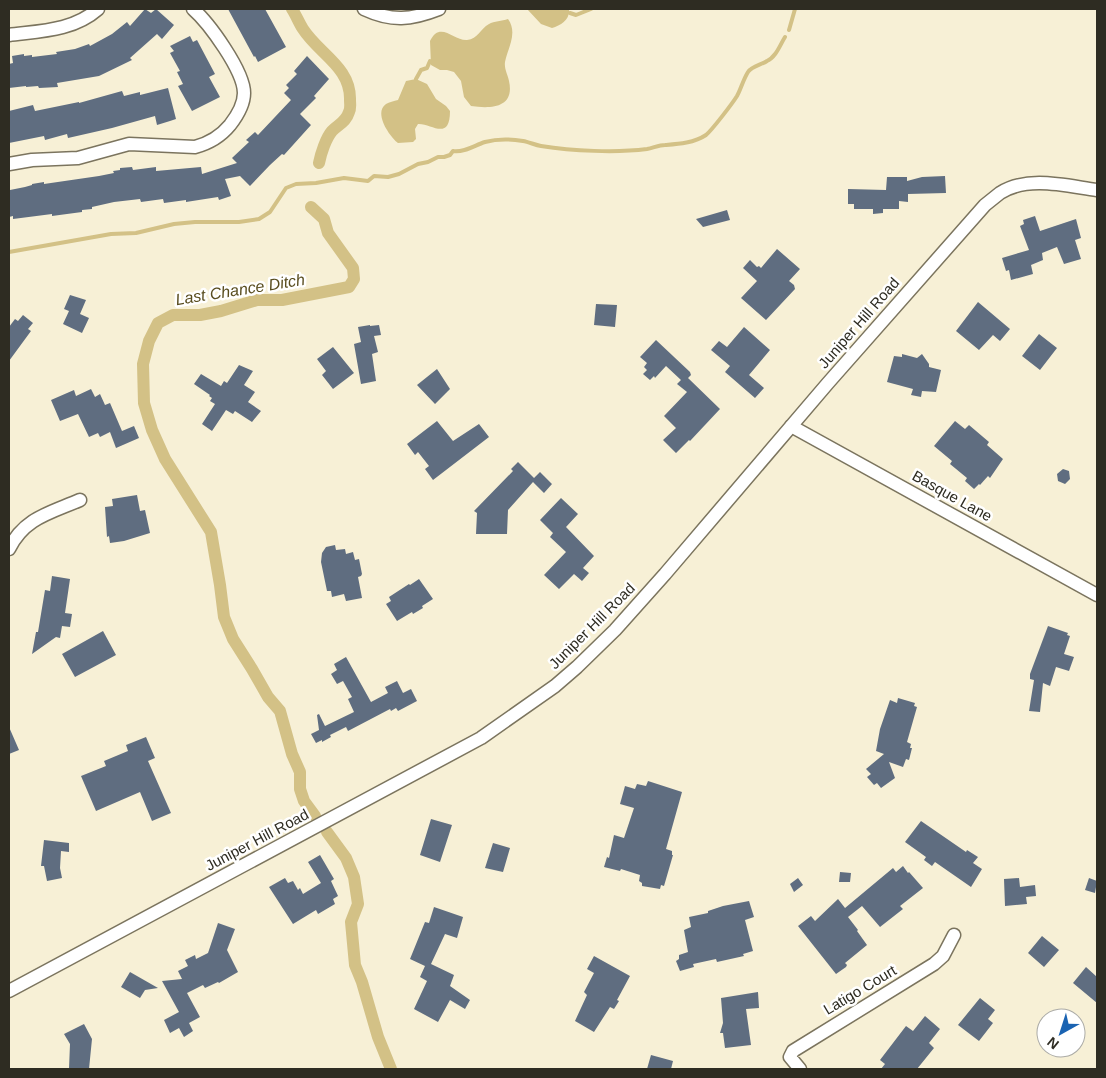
<svg xmlns="http://www.w3.org/2000/svg" width="1106" height="1078" font-family="Helvetica,sans-serif">
<style>
.water{fill:#d3c186}
.lines{fill:none;stroke-linecap:round;stroke-linejoin:round}
.stream{stroke:#d3c186;stroke-width:4}
.canal{stroke:#d3c186;stroke-width:12}
.building{fill:#5f6d80}
.minor-casing{stroke:#7b745e;stroke-width:15}
.minor{stroke:#fff;stroke-width:12}
.labels{text-anchor:middle;stroke-width:5;stroke-linejoin:round;paint-order:stroke}
.street-label{font-size:15px;fill:#2e2c22;stroke:#fff}
.water-label{font-size:16px;font-style:italic;fill:#584c1e;stroke:#fff}
</style>
<rect width="100%" height="100%" fill="#f7f0d6"/>
<path class="water" d="M527 9H569C570 20 561 25 552 28L541 24Z
M508 19C518 33 508 47 505 62 504 69 508 75 509 81 515 108 491 109 471 106L464 97 461 81 454 72 447 70H440L431 65 430 41C440 20 454 41 467 40 478 39 480 29 489 24 494 21 502 21 508 19Z
M416 79 427 84 436 99 446 106 450 111C450 142 431 123 418 124L415 129 416 139 413 142 398 143C390 137 373 113 386 104 389 102 394 101 398 100L406 81Z"/>
<g class="lines">
<path class="stream" d="M570 13 576 15 591 9
M789 30 795 9
M416 79 421 70 427 68 430 61
M9 252 111 234 136 233 174 224 195 222H239L259 219 270 212 286 188 296 184 316 183 344 178 368 181 374 176 388 177 399 174 418 164 428 162 438 157H444L450 155 453 151C464 153 475 145 485 142 496 139 511 139 523 141 529 142 535 145 541 146 572 151 616 153 647 149 653 148 659 145 665 145 678 144 694 143 706 135 712 130 732 104 737 96 741 89 743 80 748 72 752 66 761 65 767 61 776 57 780 45 785 37"/>
<path class="canal" d="M292 9C296 15 299 23 303 29 319 54 351 67 350 100 350 104 351 108 349 112 346 122 339 124 332 131 326 138 321 153 319 163
M311 207 324 219 328 233 353 268 354 279 349 287 282 300H257L221 311 200 315H173L158 323 149 341 143 364 144 403 152 430 165 459 211 532 220 585 224 617 233 639 252 669 268 697 280 711 292 754 300 772V789L304 801 315 816
M327 832 346 858 354 877 358 904 351 922 355 965 362 982 378 1037 391 1069"/>
</g>
<path class="building" d="M145 9 151 13 156 9 174 25 162 39 157 34 130 58 132 60 99 76 57 83 58 87 39 88 38 86 26 87V86L9 88V64L13 63 12 56 24 54V56L32 55V57L57 54 56 52 75 49 89 44 90 46 112 34 127 22 130 26Z
M228 9H265L286 47 258 62 255 56 254 57Z
M190 36 193 42 197 40 215 74 209 77 220 97 192 111 178 86 183 84 177 72 180 71 170 53 174 51 170 46Z
M307 56 329 79 314 96 316 98 300 114 311 125 284 155 282 154 270 165 250 186 240 176 225 179 231 196 219 200 218 197 186 202V200L164 203 163 199 141 202 140 199 114 202 92 207V209L82 210V212L52 216V214L13 219V216L9 217 10 190 25 187 32 185V184L44 182V184L99 176 114 173 113 171 120 170V168L132 167 133 170 156 167V171L201 167 202 174 237 163 232 158 249 142 246 140 255 132 258 135 291 100 284 93 289 88 286 85 297 74 294 71Z
M168 88 176 119 170 121 157 125 155 116 112 128 68 138 67 134 45 140 44 136 9 143V111L33 105 35 111 79 102V103L122 91 124 96 140 92V95Z
M945 176 946 193 908 194V202L899 201V209H883V213L873 214V209H854V204H848V189L886 190 887 177H907V181L922 177Z
M727 210 730 220 703 227 696 219Z
M1035 216 1040 231 1076 219 1081 238 1075 240 1081 259 1064 264 1057 247 1042 253 1043 260 1031 265 1033 274 1011 280 1009 270 1006 271 1002 258 1029 250 1020 226 1024 224 1023 220Z
M777 249 800 269 789 281 794 285 795 289 766 320 741 298 757 281 743 268 750 260 757 267 759 266 761 268Z
M70 295 86 300 80 314 89 318 82 333 63 324 69 311 64 309Z
M978 302 1010 329 1000 341 993 335 979 350 956 331Z
M596 304 617 305 615 327 594 325Z
M23 315 33 323 28 329 31 331 9 361V327L15 319 18 321Z
M370 325V326L379 325 381 335 374 336 378 352 372 354 376 381 361 384 354 344 361 342 358 327Z
M744 327 770 350 749 375 764 388 755 398 725 372 730 366 711 350 719 341 727 347Z
M1039 334 1057 348 1040 370 1022 356Z
M656 340 690 372 691 375 688 378 720 409 690 441 689 440 676 453 663 440 676 428 664 416 687 392 677 384 681 380 666 366 655 378 654 376 650 380 643 374 647 370 644 367 647 363 640 357Z
M333 347 354 373 333 389 322 375 326 371 317 359Z
M902 354 917 358 922 354 929 364V367L941 370 936 392 922 391 921 397 911 395 913 389 887 382 894 356 902 357Z
M239 365 253 371 244 385 255 392 248 402 261 411 252 422 235 411 233 414 226 410 212 431 202 424 215 404 210 401 212 398 209 396 210 395 194 384 201 374 221 386 224 381 227 383Z
M437 369 450 389 435 404 417 385Z
M91 389 95 397 100 394 105 405 110 403 122 431 134 426 139 438 116 448 110 432 100 437 98 433 89 437 78 414 60 421 51 400 74 390 76 396Z
M437 421 453 441 479 424 489 437 433 480 425 469 429 466 418 452 415 455 407 444Z
M955 421 965 429 969 425 989 442 987 445 1003 459 990 478 988 476 980 485 979 484 974 489 965 481 967 478 950 464 952 461 934 446Z
M518 462 534 478 540 472 552 484 544 493 533 482 508 510 507 534H476L477 513 474 511 513 471 511 469Z
M1063 469 1069 471 1070 479 1065 484 1058 481 1057 474Z
M137 495 140 511 145 510 150 533 124 541 110 543 109 536 107 537 105 507 113 506 112 499Z
M561 498 578 514 566 527 594 556 583 568 589 573 582 581 574 574 559 589 544 575 566 552 550 537 553 533 540 520Z
M335 545 336 550 345 549 346 554 353 552 355 560 359 559 362 574 361 576 358 577 362 598 346 601 344 594 332 597 331 591H327L321 562 322 553 326 547Z
M52 576 70 579 65 613 72 614 70 627 62 626 60 638 56 637 32 654 36 632H38L45 590 50 591Z
M419 579 433 599 422 606 423 608 413 614 412 612 397 621 386 604 391 601 389 597 409 584 410 585Z
M1048 626 1068 633 1067 635 1070 636 1064 654 1074 657 1069 671 1056 667 1050 686 1043 683 1040 712 1029 711 1034 680 1030 679V674Z
M103 631 116 655 75 677 62 654Z
M346 657 371 702 388 693 385 687 397 681 403 693 411 689 417 701 398 711 396 708 391 711 390 709 348 731 346 727 330 735 331 737 322 742V740L316 743 311 734 319 730 317 715 319 714 325 726 354 712 348 699 352 697 343 681 337 684 331 674 337 670 334 664Z
M898 698 915 703 914 706 917 707 907 742 911 744 910 748H912L909 760 906 759 903 767 889 762 895 778 881 788 877 783 874 785 867 777 871 774 866 769 884 754 876 751 880 729 890 700 897 703Z
M9 727 19 750 9 754Z
M146 737 155 758 148 761 171 813 152 821 140 792 96 811 81 776 106 766 104 761 128 751 126 745Z
M648 781 682 792 666 849 672 851V855H673L664 886 661 885 660 889 642 886V883L639 881 640 875 621 869 620 871 604 867 607 857 609 858 614 835 624 838 634 808 620 804 625 786 635 789 637 784 646 786Z
M431 819 452 825 440 862 420 855Z
M921 821 966 852 967 850 978 857 973 863 982 869 971 887 935 862 932 866 924 860 926 857 905 842Z
M44 840 69 843V852L61 851 60 868 62 878 47 881 44 866H41Z
M493 843 510 848 503 872 485 868Z
M320 855 334 879 331 881 338 896 333 899 335 904 318 914 316 910 293 924 269 887 285 878 288 883 293 881 298 890 300 888 303 894 321 883 308 862Z
M903 866 908 873 909 872 923 888 900 906 903 909 880 927 862 906 848 917 858 930 857 931 867 945 845 963 847 965 846 967 836 974 798 926 811 916 815 921 838 899 845 908 893 868 896 872Z
M840 872 851 873 850 882H839Z
M798 878 803 885 794 892 790 884Z
M1019 878 1020 887 1035 885 1036 896 1026 897 1027 904 1005 906 1004 879Z
M1089 878 1097 881 1095 893 1085 890Z
M749 901 754 917 745 920 753 951 743 954 744 956 717 962 716 959 693 964 694 967 680 971 676 961 679 959V955L688 952 684 930 691 927 689 917 708 913V911L723 906Z
M434 907 463 917 457 938 445 934 431 964 454 975 450 986 470 1000 465 1009 450 1000 438 1022 414 1009 427 981 420 977 425 966 410 959 425 922 429 923Z
M218 923 235 929 227 950 238 972 219 983 218 982 205 988 203 985 187 993 200 1017 189 1023 193 1031 184 1037 179 1028 170 1033 164 1020 179 1012 162 981 182 979 178 971 188 966 185 960 195 955 196 959 208 953Z
M1042 936 1059 950 1044 967 1028 953Z
M594 956 630 976 617 1000 619 1001 614 1009 610 1007 594 1032 575 1021 587 995 584 992 594 973 587 969Z
M1086 967 1097 977V1003L1073 983Z
M130 972 158 988 145 990 140 998 121 987Z
M758 992 759 1008 746 1009 751 1045 725 1048 723 1033H720L723 1023 721 998Z
M980 998 995 1010 988 1019 993 1023 979 1041 958 1025Z
M925 1016 940 1029 929 1043 934 1048 917 1069H881L885 1064 880 1060 906 1026 913 1031Z
M84 1024 92 1039 89 1069H69L70 1044 64 1034Z
M651 1055 673 1061 671 1069H647Z"/>
<g class="lines">
<g class="minor-casing">
<path id="minor" d="M364 9C392 22 411 20 439 9
M9 35C40 31 73 31 98 9
M9 164 32 160 78 158 129 144 195 147C210 143 221 136 230 125 237 116 244 104 244 93 244 71 209 23 193 9
M791 426 1097 595
M9 549C24 518 50 513 80 500
M9 991 481 738 555 686 577 667 615 630 665 574 828 383 985 205C990 201 995 197 1000 193 1028 175 1067 186 1097 190
M800 1069 790 1057 793 1051 934 964 943 956 954 935"/>
</g>
<use href="#minor" class="minor"/>
</g>
<g class="labels">
<g class="street-label">
<text transform="translate(859 323) rotate(-49)" y="5">Juniper Hill Road</text>
<text transform="translate(952 496) rotate(29)" y="5">Basque Lane</text>
<text transform="translate(592 626) rotate(-45)" y="5">Juniper Hill Road</text>
<text transform="translate(257 840) rotate(-28)" y="5">Juniper Hill Road</text>
<text transform="translate(860 990) rotate(-31)" y="5">Latigo Court</text>
</g>
<g class="water-label">
<text transform="translate(240 289) rotate(-9)" y="6">Last Chance Ditch</text>
</g>
</g>
<rect width="1106" height="1078" fill="none" stroke="#2e2c22" stroke-width="20"/>
<g transform="translate(1061 1033) rotate(219)"><circle r="24" fill="#ffffff" stroke="#ababa7"/>
<path d="M0-4L9 19L0 12L-9 19Z" fill="#1a63b2"/>
<text y="-8" font-size="14" font-weight="bold" text-anchor="middle" fill="#2e2c22">N</text>
</g>
</svg>
